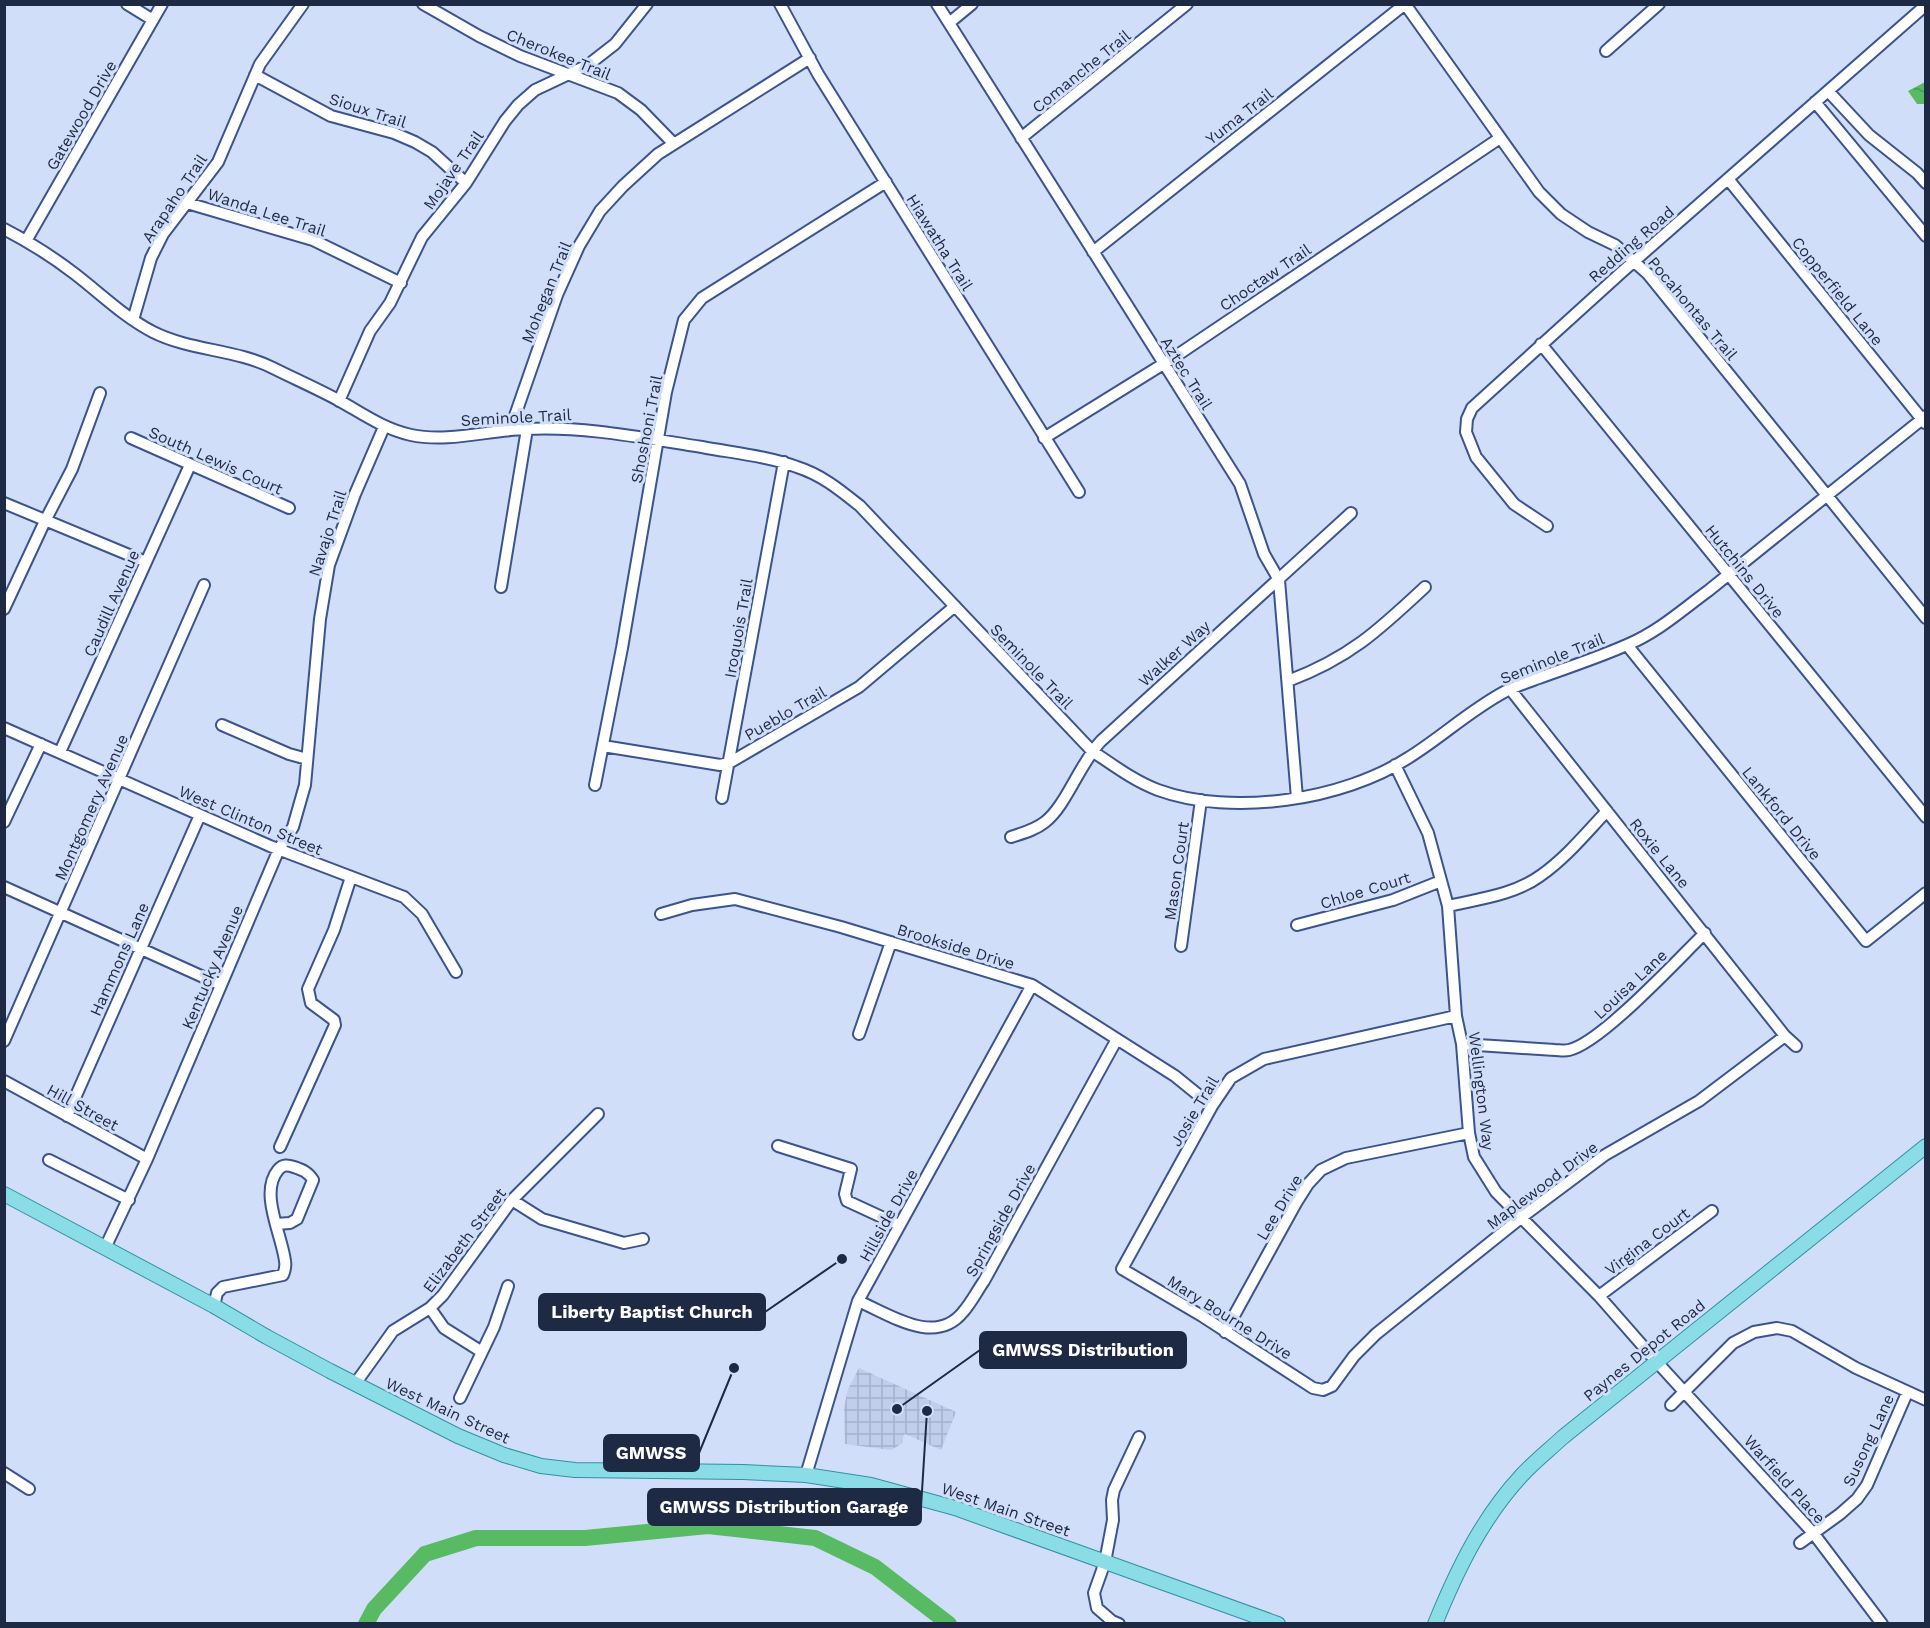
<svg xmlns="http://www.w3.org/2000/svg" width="1930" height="1628" font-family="'Work Sans',sans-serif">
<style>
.industrial{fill:url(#industrial-grid)}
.water{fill:url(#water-ripples)}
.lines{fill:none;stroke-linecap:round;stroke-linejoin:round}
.river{stroke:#58bb63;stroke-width:16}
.minor-casing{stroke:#3b538f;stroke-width:14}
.major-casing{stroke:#3290a3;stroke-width:16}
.minor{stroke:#fff;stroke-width:10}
.major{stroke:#8adde7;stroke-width:14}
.labels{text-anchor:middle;stroke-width:6;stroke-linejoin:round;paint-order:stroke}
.street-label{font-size:16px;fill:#1e2943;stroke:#d1def9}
.leader{fill:none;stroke:#1e2943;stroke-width:2}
.callout-dot{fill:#1e2943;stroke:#d1def9;stroke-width:2}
.callout{fill:#1e2943;stroke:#1e2943;stroke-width:2}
.callout-label{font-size:18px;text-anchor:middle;font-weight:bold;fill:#fff}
</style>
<defs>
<pattern id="industrial-grid" width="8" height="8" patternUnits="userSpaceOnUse" patternTransform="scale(1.5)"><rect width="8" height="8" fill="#c0ceec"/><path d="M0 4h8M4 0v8" fill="none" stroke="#a5b1cc"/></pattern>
<pattern id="water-ripples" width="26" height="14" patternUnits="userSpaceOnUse" patternTransform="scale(1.5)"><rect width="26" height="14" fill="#58bb63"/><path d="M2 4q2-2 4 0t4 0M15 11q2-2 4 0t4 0" fill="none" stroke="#489853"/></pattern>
</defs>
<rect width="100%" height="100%" fill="#d1def9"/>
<path class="industrial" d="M859 1368 956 1412 941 1450 905 1434 903 1437V1443L891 1450 845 1444 844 1407 848 1389Z"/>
<path class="water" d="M1925 82V104H1917L1908 91Z"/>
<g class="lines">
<path class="river" d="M366 1624 374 1609 425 1554 476 1538H585L708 1526 815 1538 875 1567 949 1624"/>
<g class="minor-casing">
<path id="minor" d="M127 4 153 20
M423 4 479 36 520 56 618 93 641 110 674 144
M780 4 818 74 1079 492
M937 4 1240 484 1264 554 1279 580 1297 798
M949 23 972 4
M1606 51 1659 4
M255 75 331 116 394 133 415 142 432 152 466 183
M1828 91 1869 135 1917 173 1926 183
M1815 102 1926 236
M1021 138 1187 4
M1728 179 1925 423
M187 203 313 240 401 283
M4 229C29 242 53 257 75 274 101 294 124 317 153 332 191 351 235 349 273 368 295 379 318 389 340 401 363 414 384 429 411 435 448 443 489 430 526 429 586 426 643 438 702 447 734 453 767 456 797 467 822 475 840 490 860 506L1092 751C1113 765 1134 781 1158 790 1232 817 1343 800 1408 758 1442 737 1470 710 1506 691 1516 686 1528 682 1539 678 1569 667 1600 657 1629 644 1659 631 1682 610 1708 591L1926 416
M26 241 162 4
M1093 252 1405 4 1539 192 1561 214 1588 232 1615 245 1648 274 1926 618
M133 320 151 258 163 234 218 162 260 64 303 4
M1541 344 1926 817
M339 401 370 331 390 303 422 237 466 183 505 121 518 105 535 90 588 65 615 44 647 4
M510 430 557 295 579 246 600 211 623 186 658 154 810 58
M131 438 289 508
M1044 438 1173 358 1500 138
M4 503 146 562
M1547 526 1514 504 1476 457 1466 432 1467 419 1472 408 1623 271 1926 5
M501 587 527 429
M4 609 45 521 72 469 100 393
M1627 645 1866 941 1926 893
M1288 681C1349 658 1378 631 1425 587
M1510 689 1785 1036
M222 725 289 754 307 759
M4 728 270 846 404 897 422 914 456 972
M603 746 720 765 729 763 859 687 955 606
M60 752 190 465
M1395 765 1428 833 1448 906 1456 1016 1462 1044 1469 1133 1474 1157 1496 1192 1599 1296 1656 1361 1814 1534 1882 1624
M595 785 622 648 666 392 684 320 702 298 886 182
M722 798 784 462
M4 822 41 744
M1011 837C1023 833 1035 830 1045 822 1066 806 1080 763 1101 741L1351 513
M4 887 221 985
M1448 906C1478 899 1514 895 1540 876 1566 858 1586 833 1607 811
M661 914 692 905 735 899 841 927 1032 985 1175 1076 1212 1106
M1297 925 1393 900 1441 881
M1181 946 1201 800
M1456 1016 1264 1059 1231 1078 1212 1106 1122 1269 1202 1316 1313 1388 1323 1390 1332 1386 1354 1356 1376 1334 1522 1217 1605 1155 1699 1101 1785 1036 1796 1046
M859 1034 891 942
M4 1041 204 585
M1462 1044 1555 1050C1559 1050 1564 1051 1569 1050 1601 1043 1677 960 1705 933
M4 1081 147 1159
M67 1116 200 815
M778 1146 851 1169 845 1194 847 1201 899 1225
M280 1147 335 1025 334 1020 311 1003 308 989 334 930 351 877
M49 1160 129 1200
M512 1200 542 1219 624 1243 643 1239
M105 1248 147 1159 279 849 293 827 305 785 320 619 329 565 355 494 384 427
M1599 1296 1712 1211
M858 1301C889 1314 935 1347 963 1312 971 1303 977 1291 984 1281L1117 1039
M214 1306 217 1293 223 1287 283 1275C285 1270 286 1266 285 1261 282 1235 259 1193 278 1170 283 1164 288 1165 294 1167 303 1170 308 1172 313 1180L297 1219 290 1223 276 1224
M430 1308 444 1328 482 1352
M1225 1332 1296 1203 1308 1184 1321 1170 1346 1158 1469 1133
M355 1384 393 1331 430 1308 443 1295 512 1200 598 1114
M460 1398 494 1327 508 1286
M1671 1405 1733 1343 1754 1332 1777 1328 1792 1331 1856 1368 1926 1400
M4 1473 29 1489
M806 1475 858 1301 1032 985
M1800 1543 1840 1514 1857 1499 1867 1485 1907 1393
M1119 1624 1112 1621 1097 1608 1094 1593 1105 1562 1113 1520 1112 1500 1114 1490 1139 1437"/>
</g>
<g class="major-casing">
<path id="major" d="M4 1194 214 1306 267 1337 330 1371 458 1436 504 1455 541 1466 575 1470 743 1472 806 1475 871 1485 955 1508 1278 1624
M1435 1624C1457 1570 1482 1518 1522 1475 1534 1462 1549 1450 1563 1437L1926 1146"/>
</g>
<use href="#minor" class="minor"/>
<use href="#major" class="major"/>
</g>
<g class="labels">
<g class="street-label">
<text transform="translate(559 54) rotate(22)" y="6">Cherokee Trail</text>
<text transform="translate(1081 71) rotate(-39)" y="6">Comanche Trail</text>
<text transform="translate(368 110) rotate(18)" y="6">Sioux Trail</text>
<text transform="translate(81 115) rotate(-60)" y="6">Gatewood Drive</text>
<text transform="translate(1239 116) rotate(-38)" y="6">Yuma Trail</text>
<text transform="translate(453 170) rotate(-55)" y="6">Mojave Trail</text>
<text transform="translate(174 198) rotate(-56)" y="6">Arapaho Trail</text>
<text transform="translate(267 212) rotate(18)" y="6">Wanda Lee Trail</text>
<text transform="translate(940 242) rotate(58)" y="6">Hiawatha Trail</text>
<text transform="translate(1631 244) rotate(-41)" y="6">Redding Road</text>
<text transform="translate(1265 277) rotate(-34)" y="6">Choctaw Trail</text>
<text transform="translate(1838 291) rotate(51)" y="6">Copperfield Lane</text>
<text transform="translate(546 292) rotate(-68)" y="6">Mohegan Trail</text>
<text transform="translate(1693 308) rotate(50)" y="6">Pocahontas Trail</text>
<text transform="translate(1187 373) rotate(58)" y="6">Aztec Trail</text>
<text transform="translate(516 417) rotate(-3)" y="6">Seminole Trail</text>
<text transform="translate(646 429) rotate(-79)" y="6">Shoshoni Trail</text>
<text transform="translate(216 460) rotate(24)" y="6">South Lewis Court</text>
<text transform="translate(327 533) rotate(-72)" y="6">Navajo Trail</text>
<text transform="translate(1745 571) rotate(51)" y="6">Hutchins Drive</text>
<text transform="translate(111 603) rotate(-66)" y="6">Caudill Avenue</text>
<text transform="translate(738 628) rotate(-80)" y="6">Iroquois Trail</text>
<text transform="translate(1174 653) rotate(-42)" y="6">Walker Way</text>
<text transform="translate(1552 658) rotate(-22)" y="6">Seminole Trail</text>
<text transform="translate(1032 666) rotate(46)" y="6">Seminole Trail</text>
<text transform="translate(785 713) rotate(-30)" y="6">Pueblo Trail</text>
<text transform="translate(91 807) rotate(-66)" y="6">Montgomery Avenue</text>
<text transform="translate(1782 813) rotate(51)" y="6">Lankford Drive</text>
<text transform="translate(251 820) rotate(23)" y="6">West Clinton Street</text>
<text transform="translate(1660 853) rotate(51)" y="6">Roxie Lane</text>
<text transform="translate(1176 871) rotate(-82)" y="6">Mason Court</text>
<text transform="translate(1365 890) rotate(-17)" y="6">Chloe Court</text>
<text transform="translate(956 946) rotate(17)" y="6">Brookside Drive</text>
<text transform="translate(119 959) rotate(-66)" y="6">Hammons Lane</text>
<text transform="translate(212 967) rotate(-67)" y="6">Kentucky Avenue</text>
<text transform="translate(1630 984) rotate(-43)" y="6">Louisa Lane</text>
<text transform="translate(1482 1091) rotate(83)" y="6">Wellington Way</text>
<text transform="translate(83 1107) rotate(29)" y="6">Hill Street</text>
<text transform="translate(1194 1111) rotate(-59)" y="6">Josie Trail</text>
<text transform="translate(1542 1185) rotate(-37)" y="6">Maplewood Drive</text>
<text transform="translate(1279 1207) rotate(-59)" y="6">Lee Drive</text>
<text transform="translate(888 1215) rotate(-61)" y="6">Hillside Drive</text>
<text transform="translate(1000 1220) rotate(-61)" y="6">Springside Drive</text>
<text transform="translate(464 1240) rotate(-53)" y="6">Elizabeth Street</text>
<text transform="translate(1647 1241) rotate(-37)" y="6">Virgina Court</text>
<text transform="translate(1230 1317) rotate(32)" y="6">Mary Bourne Drive</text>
<text transform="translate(1644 1350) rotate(-39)" y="6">Paynes Depot Road</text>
<text transform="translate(448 1410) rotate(25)" y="6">West Main Street</text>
<text transform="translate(1868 1440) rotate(-65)" y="6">Susong Lane</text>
<text transform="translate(1785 1479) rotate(48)" y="6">Warfield Place</text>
<text transform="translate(1006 1509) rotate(19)" y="6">West Main Street</text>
</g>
</g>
<path class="leader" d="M842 1259L765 1312M897 1409L980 1350M734 1368L699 1453M927 1411L921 1507"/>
<g class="callout-dot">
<circle cx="842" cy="1259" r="6"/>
<circle cx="897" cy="1409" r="6"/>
<circle cx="734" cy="1368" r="6"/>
<circle cx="927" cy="1411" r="6"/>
</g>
<g class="callout">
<rect x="539" y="1294" width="226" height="36" rx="6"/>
<rect x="980" y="1332" width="206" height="36" rx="6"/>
<rect x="604" y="1435" width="95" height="36" rx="6"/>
<rect x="648" y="1489" width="273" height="36" rx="6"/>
</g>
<g class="callout-label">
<text x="652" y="1318">Liberty Baptist Church</text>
<text x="1083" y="1356">GMWSS Distribution</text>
<text x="651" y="1459">GMWSS</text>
<text x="784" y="1513">GMWSS Distribution Garage</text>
</g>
<rect width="1930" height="1628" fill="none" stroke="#1e2943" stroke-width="12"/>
</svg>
